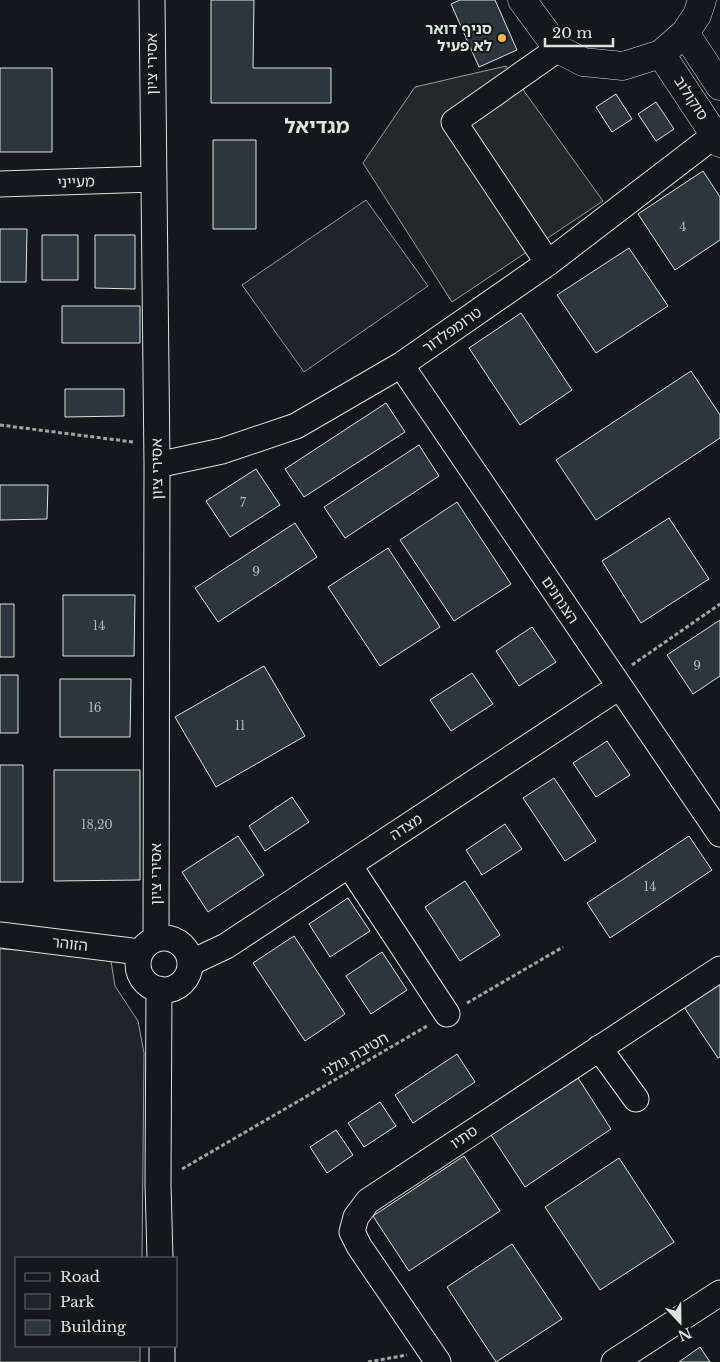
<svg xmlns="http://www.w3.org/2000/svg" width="720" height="1362" font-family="'Libre Baskerville','Noto Sans Hebrew',serif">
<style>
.green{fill:#202428;stroke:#939e99}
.parking{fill:#24282b;stroke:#939e99}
.building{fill:#2c363c;stroke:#d8e6dc}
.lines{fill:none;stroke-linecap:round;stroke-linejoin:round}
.minor-casing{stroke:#d8e6dc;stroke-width:27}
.major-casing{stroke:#d8e6dc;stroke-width:29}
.path{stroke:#9da8a2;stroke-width:3;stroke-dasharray:4 2.5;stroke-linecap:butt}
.minor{stroke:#14181c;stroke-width:25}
.major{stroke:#14181c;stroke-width:28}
.poi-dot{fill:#ffb74d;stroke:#14181c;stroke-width:2}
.labels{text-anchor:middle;stroke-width:4;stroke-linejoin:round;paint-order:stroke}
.number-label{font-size:12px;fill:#adbab4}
.poi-label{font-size:15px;font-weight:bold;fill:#d8e6dc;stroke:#14181c;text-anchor:end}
.street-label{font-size:15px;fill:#d8e6dc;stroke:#14181c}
.district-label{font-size:20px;font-weight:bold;fill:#d8e6dc;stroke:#14181c}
</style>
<rect width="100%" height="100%" fill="#14181c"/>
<path class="green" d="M366 200 428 286 304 372 242 285Z
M0 949 110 955 115 986 138 1021 144 1053 142 1258H16V1346H140V1362H0Z"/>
<path class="parking" d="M506 66 603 201 452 302 363 163 415 87Z"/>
<path class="building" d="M211 0H254L253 68H331V103H211Z
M460 0H495L517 50 479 67 451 4Z
M0 68H52V152H0Z
M616 94 632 119 612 132 596 107Z
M656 102 674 129 656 141 638 114Z
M213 140H256V229H213Z
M703 171 720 197V240L675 270 638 214Z
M0 229H27L26 282H0Z
M42 235H78V280H42Z
M95 235H135V289L95 288Z
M629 248 668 306 596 353 557 295Z
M62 306H140V343H62Z
M521 313 572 390 520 425 469 348Z
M691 371 720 415V438L596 520 556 460Z
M65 389H124V416L65 417Z
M386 403 405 432 304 497 285 469Z
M419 445 439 476 345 538 324 507Z
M256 469 280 505 230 537 206 501Z
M0 485H48L47 519 0 520Z
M457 502 511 584 454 621 400 540Z
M669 518 709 579 641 623 602 561Z
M295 523 317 557 218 622 195 588Z
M388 548 440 627 380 666 328 587Z
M63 595H135L134 656H63Z
M0 604H14V657H0Z
M720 620V676L693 694 667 655Z
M532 627 556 662 519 686 496 651Z
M264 666 305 736 216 787 175 717Z
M472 673 493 704 451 731 430 700Z
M0 675H18V733H0Z
M60 679H131L130 737H60Z
M607 741 630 775 596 797 573 763Z
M0 765H23V882H0Z
M54 770H140V880L54 881Z
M554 778 596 841 565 861 523 798Z
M292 797 309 822 265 851 249 826Z
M505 824 522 849 482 875 466 850Z
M238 836 264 875 208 912 182 872Z
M689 836 712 870 610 938 587 903Z
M465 881 500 935 460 961 425 907Z
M348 898 370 931 330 957 309 924Z
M294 936 345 1014 305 1041 253 963Z
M382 952 407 990 371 1014 346 976Z
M720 979V1057L718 1058 682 1004Z
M457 1054 475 1082 413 1123 395 1095Z
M578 1078 611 1129 525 1187 491 1135Z
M380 1102 396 1126 364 1147 348 1123Z
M336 1130 353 1155 327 1173 310 1147Z
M464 1156 500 1211 409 1271 373 1216Z
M619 1158 674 1242 600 1290 545 1207Z
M512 1244 562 1319 496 1362 447 1287Z
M700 1347 710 1362H679Z"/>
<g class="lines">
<g class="minor-casing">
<path id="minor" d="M152 0 157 465 156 939
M0 184 153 179
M548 263 454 122 558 49
M401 365 720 834
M157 465 222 451 296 426 401 365 548 263 715 135
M349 865 447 1014
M0 935 140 952
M138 964a26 26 0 1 1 52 0a26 26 0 1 1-52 0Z
M190 963 226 946 619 687
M159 989 158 1184 160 1258
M599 1048 636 1099
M162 1346V1362
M438 1362 359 1246 352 1232 356 1217 368 1201 720 969
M614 1362 720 1293"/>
</g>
<g class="major-casing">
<path id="major" d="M522 0 558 49 583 62 623 66 661 54 685 33 697 15 702 0
M685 33 720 86
M661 54 720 143"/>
</g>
<path class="path" d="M0 425 133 442
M632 665 720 604
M467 1003 563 947
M182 1169 427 1026
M368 1362 407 1355"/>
<use href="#minor" class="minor"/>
<use href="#major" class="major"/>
</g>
<circle class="poi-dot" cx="502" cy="38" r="5"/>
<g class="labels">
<g class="number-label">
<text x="683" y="231">4</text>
<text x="243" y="507">7</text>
<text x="256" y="576">9</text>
<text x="99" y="630">14</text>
<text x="697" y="670">9</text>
<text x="95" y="712">16</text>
<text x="240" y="730">11</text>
<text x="97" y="829">18,20</text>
<text x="650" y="891">14</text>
</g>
<g class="poi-label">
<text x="492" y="34">סניף דואר<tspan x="492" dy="17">לא פעיל</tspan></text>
</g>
<g class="street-label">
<text transform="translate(152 64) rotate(-90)" y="5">אסירי ציון</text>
<text transform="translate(691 98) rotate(57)" y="5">סוקולוב</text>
<text transform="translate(76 182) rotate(-2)" y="5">מעייני</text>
<text transform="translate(452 330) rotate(-35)" y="5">טרומפלדור</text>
<text transform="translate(157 469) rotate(-91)" y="5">אסירי ציון</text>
<text transform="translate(560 600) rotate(56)" y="5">הצנחנים</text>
<text transform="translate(406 827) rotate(-33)" y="5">מצדה</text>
<text transform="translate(156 874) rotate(-90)" y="5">אסירי ציון</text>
<text transform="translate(70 944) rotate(7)" y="5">הזוהר</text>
<text transform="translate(355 1055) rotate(-30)" y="5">חטיבת גולני</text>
<text transform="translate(464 1137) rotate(-34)" y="5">סתיו</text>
</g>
<g class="district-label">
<text x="317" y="133">מגדיאל</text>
</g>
</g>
<rect x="15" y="1257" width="162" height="90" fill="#14181c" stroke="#626a69"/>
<rect x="25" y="1273" width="25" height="8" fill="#14181c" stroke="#626a69"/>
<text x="60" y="1282" font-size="15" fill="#d8e6dc">Road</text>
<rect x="25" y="1294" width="25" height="15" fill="#202428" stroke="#626a69"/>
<text x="60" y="1307" font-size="15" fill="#d8e6dc">Park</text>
<rect x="25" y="1320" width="25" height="15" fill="#2c363c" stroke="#626a69"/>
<text x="60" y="1332" font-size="15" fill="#d8e6dc">Building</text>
<g transform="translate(680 1322) rotate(158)" stroke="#14181c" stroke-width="4" paint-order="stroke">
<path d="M0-4L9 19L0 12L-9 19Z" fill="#d8e6dc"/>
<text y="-8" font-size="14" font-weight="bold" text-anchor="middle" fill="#d8e6dc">N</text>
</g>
<path d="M545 38v8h68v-8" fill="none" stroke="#d8e6dc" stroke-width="2.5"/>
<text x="552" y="38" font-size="15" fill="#d8e6dc" stroke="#14181c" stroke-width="4" paint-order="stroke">20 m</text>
</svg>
